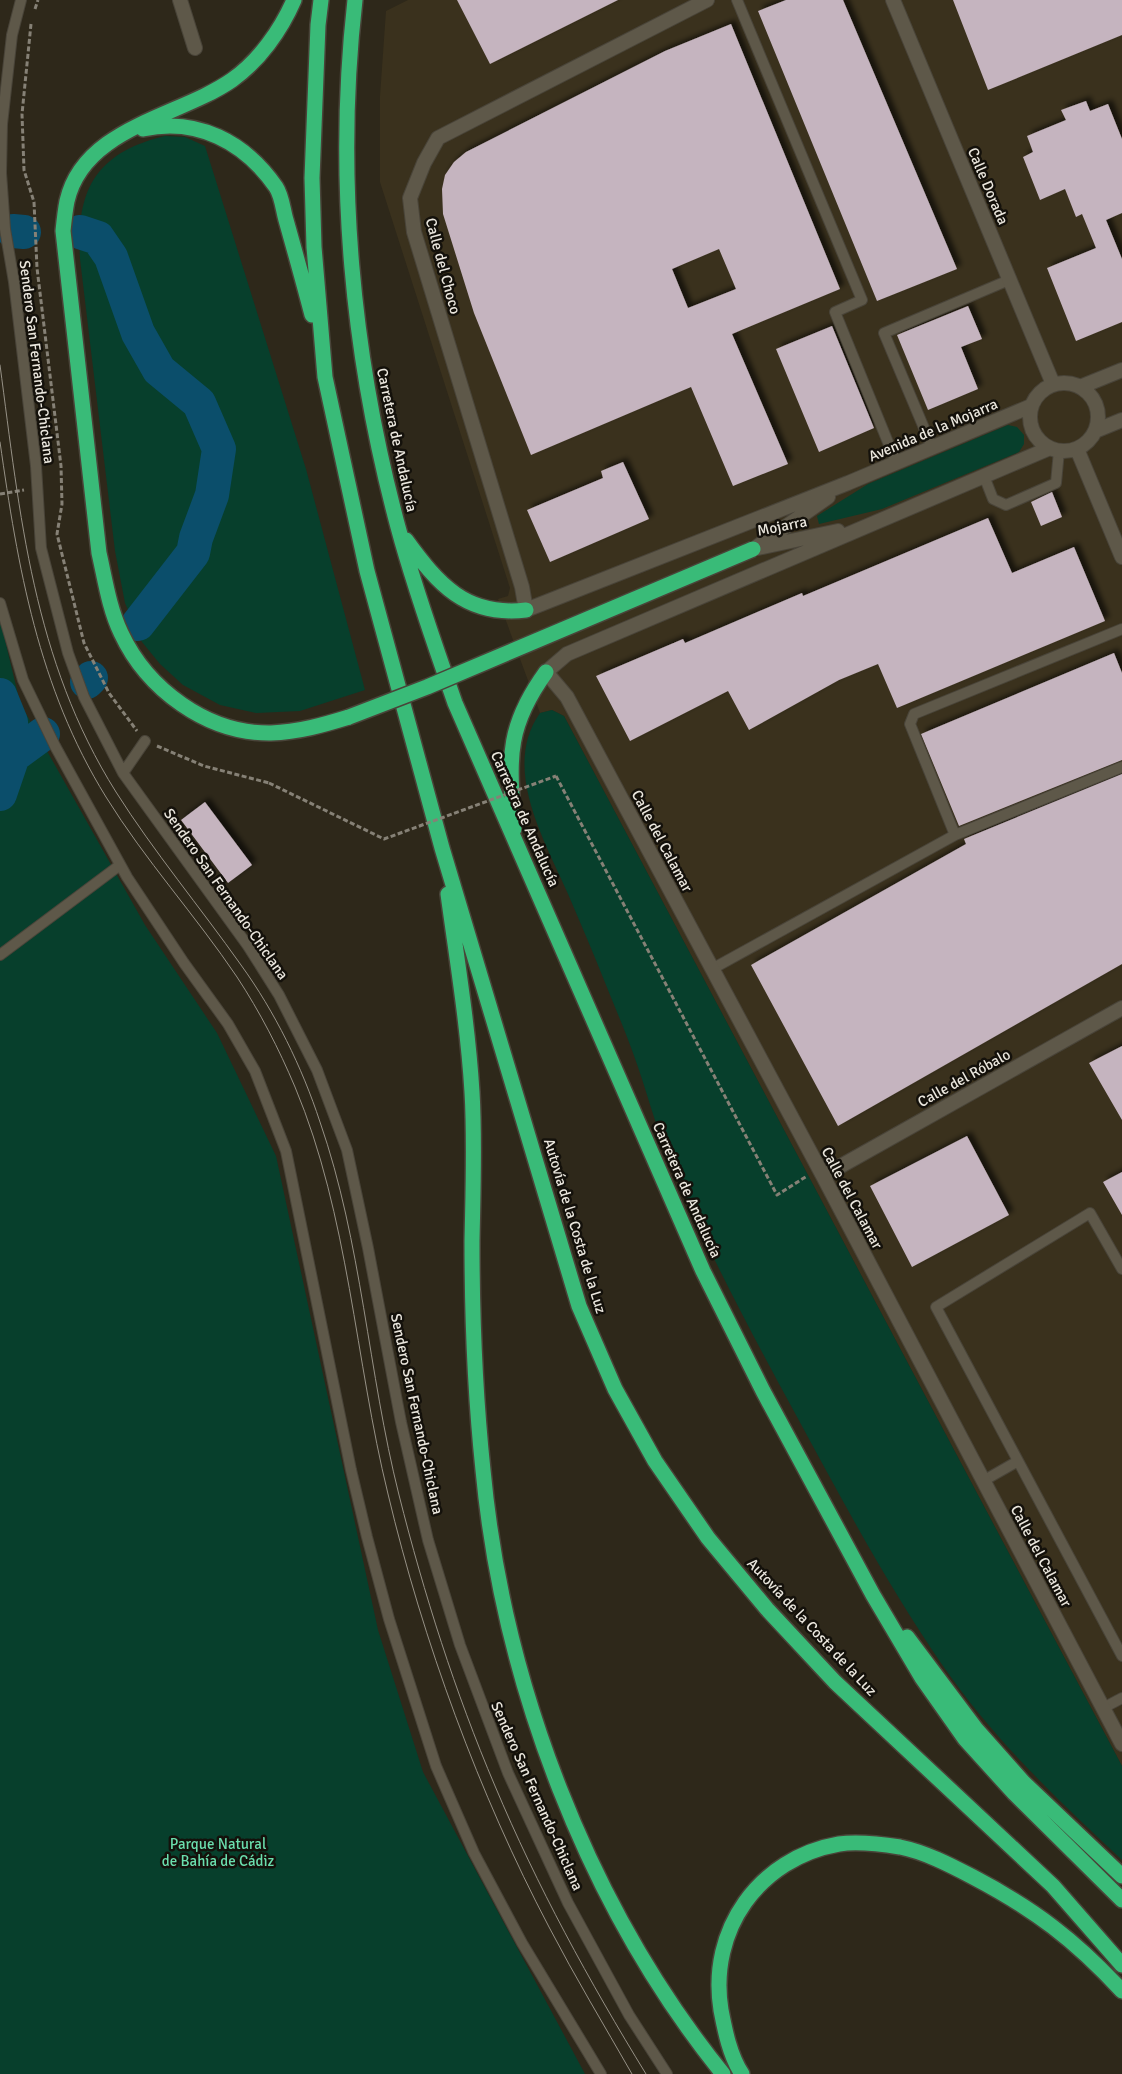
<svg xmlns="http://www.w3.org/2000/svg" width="1122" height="2074" font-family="Signika,sans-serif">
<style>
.built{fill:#3a311d}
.green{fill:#073f2c}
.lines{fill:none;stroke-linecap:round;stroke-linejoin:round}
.river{stroke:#0b4e6b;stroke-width:34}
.building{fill:#c5b4bf;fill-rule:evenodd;filter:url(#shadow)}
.service-casing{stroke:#494439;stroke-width:12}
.minor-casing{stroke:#494439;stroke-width:16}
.motorway-casing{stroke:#494439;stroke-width:18}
.path{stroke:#868176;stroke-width:3;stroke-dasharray:5 2.5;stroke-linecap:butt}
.service{stroke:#5e5849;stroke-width:10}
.minor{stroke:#5e5849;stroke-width:14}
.motorway{stroke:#39bb78;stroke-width:15}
.tram{stroke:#969186;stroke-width:1}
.motorway-bridge-casing{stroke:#494439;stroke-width:18;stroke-linecap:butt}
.path-bridge{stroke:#868176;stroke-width:3;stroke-dasharray:5 2.5;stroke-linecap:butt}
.motorway-bridge{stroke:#39bb78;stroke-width:15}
.labels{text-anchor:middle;stroke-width:5;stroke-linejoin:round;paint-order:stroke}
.street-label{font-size:15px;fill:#ebe7de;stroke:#14110b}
.park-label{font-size:15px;fill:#6adead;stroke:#14110b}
</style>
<defs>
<filter id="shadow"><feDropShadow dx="4.5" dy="-4.5" stdDeviation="2.5" flood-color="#0009"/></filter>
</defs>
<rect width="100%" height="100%" fill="#2e281a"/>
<path class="built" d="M408 0H1122V1766L564 716 552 710 540 713 498 599 508 596 510 588 380 182V96L386 11Z"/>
<path class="green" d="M165 136 185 137 205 146 306 469 365 690 300 711 256 713 220 705 183 685 160 664 142 642 125 603 115 551 80 259C76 190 95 153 165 136Z
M1008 425 1017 427 1024 435V444L1019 452 882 509 819 524 817 516 868 484Z
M0 619 20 703 145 925 217 1033 276 1156 378 1630 423 1772 585 2074H0Z
M552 710 564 716 1122 1766V1860C1055 1797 996 1742 943 1666 888 1586 842 1500 796 1415 751 1332 705 1247 669 1159 655 1125 646 1088 633 1053 625 1030 615 1008 606 985 594 955 581 924 568 894 545 841 501 768 540 713Z"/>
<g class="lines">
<path class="river" d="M13 231 24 232
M80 232 98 238 111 257 138 333 159 370 199 403 219 449 212 495 196 538 193 553 138 624
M87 682 91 678
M0 695 11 722 13 756 0 794
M13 756 43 734"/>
</g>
<path class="building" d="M457 0H618L490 64Z
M786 0H843L957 269 877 301 758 11Z
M953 0H1122V35L988 90Z
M731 24 840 289 732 334 788 464 733 486 691 387 531 455 474 313 443 214 442 189 445 175 454 162 466 152 665 51ZM719 249 736 289 688 308 672 269Z
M1086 101 1090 111 1108 104 1122 139V213L1106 220 1122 259V322L1076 341 1047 268 1096 248 1082 214 1076 217 1065 189 1040 200 1023 157 1033 152 1027 136 1066 120 1061 110Z
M968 306 982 339 961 347 978 389 928 410 897 335Z
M832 326 874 428 819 452 776 349Z
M623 462 649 519 550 562 527 510 603 478 601 471Z
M1052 492 1062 517 1041 526 1031 502Z
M988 518 1012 573 1074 547 1105 621 897 708 878 664 839 680 749 730 728 691 630 741 596 676 683 639 685 643 802 593 803 596Z
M1114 653 1122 673V760L959 826 921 734Z
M1122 774V964L838 1126 751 965 966 844 964 839Z
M205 802 252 865 228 883 181 820Z
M1122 1046V1120L1089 1063Z
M967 1136 1009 1215 912 1267 870 1186Z
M1122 1172V1215L1103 1182Z"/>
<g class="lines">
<g class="service-casing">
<path id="service" d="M21 0 12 35 2 124 1 173 5 229 14 282 36 466 41 548 68 653 84 697 123 773 248 946 279 995 317 1070 347 1150 368 1248 401 1422 428 1540 460 1645 508 1773 568 1903 629 2015 667 2074
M737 0 862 300 835 312 896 462
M932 447 884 333 1009 280
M984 476 993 499 1006 505 1056 483 1059 451
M0 603 23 680 55 746 127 877 184 963 228 1024 255 1071 286 1151 351 1470 367 1537 389 1619 436 1766 474 1853 522 1943 601 2074
M123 773 145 741
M955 835 910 724 914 714 1122 629
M0 955 120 865
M712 969 955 835 1122 767
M1122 1269 1090 1213 936 1307 1122 1656
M983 1481 1018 1461
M1103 1708 1122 1698"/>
</g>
<g class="minor-casing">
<path id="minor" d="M180 0 195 48
M707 0 438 138 424 163 410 198 414 232 522 587 526 610 848 483 1031 406
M893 0 1053 384
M1030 417a34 34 0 1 1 68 0a34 34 0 1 1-68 0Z
M1080 387 1122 370
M1095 431 1122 420
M1050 448 567 654 546 672 567 697 823 1176 1122 1744
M1077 449 1122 557
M758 546 828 497
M753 549 838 531
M823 1176 1122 1008"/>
</g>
<g class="motorway-casing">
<path id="motorway" d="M294 0C281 30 259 61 232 80 179 117 84 127 67 201 65 211 64 221 63 231L99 553C105 579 109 608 121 633 147 689 207 734 271 733 299 732 323 725 349 717
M321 0 318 25 312 178 314 247 325 377 367 571 442 848 579 1306 615 1389 655 1461 708 1538 767 1609 835 1682 1053 1886 1122 1965
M355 0C335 176 352 356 398 527 414 587 435 645 455 703L703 1271 763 1391 873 1595 922 1678 965 1739 1014 1793 1122 1900
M143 129C197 117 245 142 276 187 282 196 283 210 286 220 295 252 304 284 312 315
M406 540C438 584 466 617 526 610
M514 829C510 761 504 730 546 672
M448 894C457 960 468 1026 472 1092 475 1141 473 1191 472 1241 472 1317 475 1394 483 1470 503 1683 588 1907 723 2074
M907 1637 976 1729 1023 1782 1122 1876
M742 2074C730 2056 725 2031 721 2010 708 1930 759 1858 839 1844 858 1841 881 1844 900 1847 925 1852 950 1865 973 1877 1034 1909 1075 1940 1122 1991"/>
</g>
<path class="path" d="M35 9 38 0
M31 24 22 114 24 170 34 202 37 268 61 466 62 504 57 534 84 643 109 693 137 731
M0 494 24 490
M157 746 204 766 269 783
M556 776 777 1195 807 1176"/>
<use href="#service" class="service"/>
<use href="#minor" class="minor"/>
<use href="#motorway" class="motorway"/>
<path class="tram" d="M0 365C20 515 33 660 116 792 154 852 200 907 241 965 275 1012 302 1067 320 1122 362 1243 368 1372 399 1495 424 1594 455 1692 495 1786 537 1886 589 1981 646 2074
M0 442C18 568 38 687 106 797 145 860 196 916 237 977 260 1012 279 1049 295 1087 349 1216 355 1360 388 1494 423 1641 479 1794 549 1927 575 1977 604 2025 632 2074"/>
<g class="motorway-bridge-casing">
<path id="motorway-bridge" d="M349 717 427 687 753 549"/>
</g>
<path class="path-bridge" d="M269 783 384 839 556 776"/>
<use href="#motorway-bridge" class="motorway-bridge"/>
</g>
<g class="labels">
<g class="street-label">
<text transform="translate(988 186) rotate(67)" y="5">Calle Dorada</text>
<text transform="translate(443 266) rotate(75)" y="5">Calle del Choco</text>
<text transform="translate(37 362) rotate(83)" y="5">Sendero San Fernando-Chiclana</text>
<text transform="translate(933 430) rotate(-23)" y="5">Avenida de la Mojarra</text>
<text transform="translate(397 440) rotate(78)" y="5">Carretera de Andalucía</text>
<text transform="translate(782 526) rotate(-11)" y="5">Mojarra</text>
<text transform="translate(525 819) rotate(66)" y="5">Carretera de Andalucía</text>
<text transform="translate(662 841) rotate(62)" y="5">Calle del Calamar</text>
<text transform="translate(226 894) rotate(55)" y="5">Sendero San Fernando-Chiclana</text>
<text transform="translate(964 1078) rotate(-29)" y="5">Calle del Róbalo</text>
<text transform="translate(687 1190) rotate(66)" y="5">Carretera de Andalucía</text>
<text transform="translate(852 1198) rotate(62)" y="5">Calle del Calamar</text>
<text transform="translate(575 1226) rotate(73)" y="5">Autovía de la Costa de la Luz</text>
<text transform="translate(417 1414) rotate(78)" y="5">Sendero San Fernando-Chiclana</text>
<text transform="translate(1041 1556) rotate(62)" y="5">Calle del Calamar</text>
<text transform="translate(812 1627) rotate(47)" y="5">Autovía de la Costa de la Luz</text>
<text transform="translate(537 1796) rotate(66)" y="5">Sendero San Fernando-Chiclana</text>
</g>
<g class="park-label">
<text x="218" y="1849">Parque Natural<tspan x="218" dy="17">de Bahía de Cádiz</tspan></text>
</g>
</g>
</svg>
